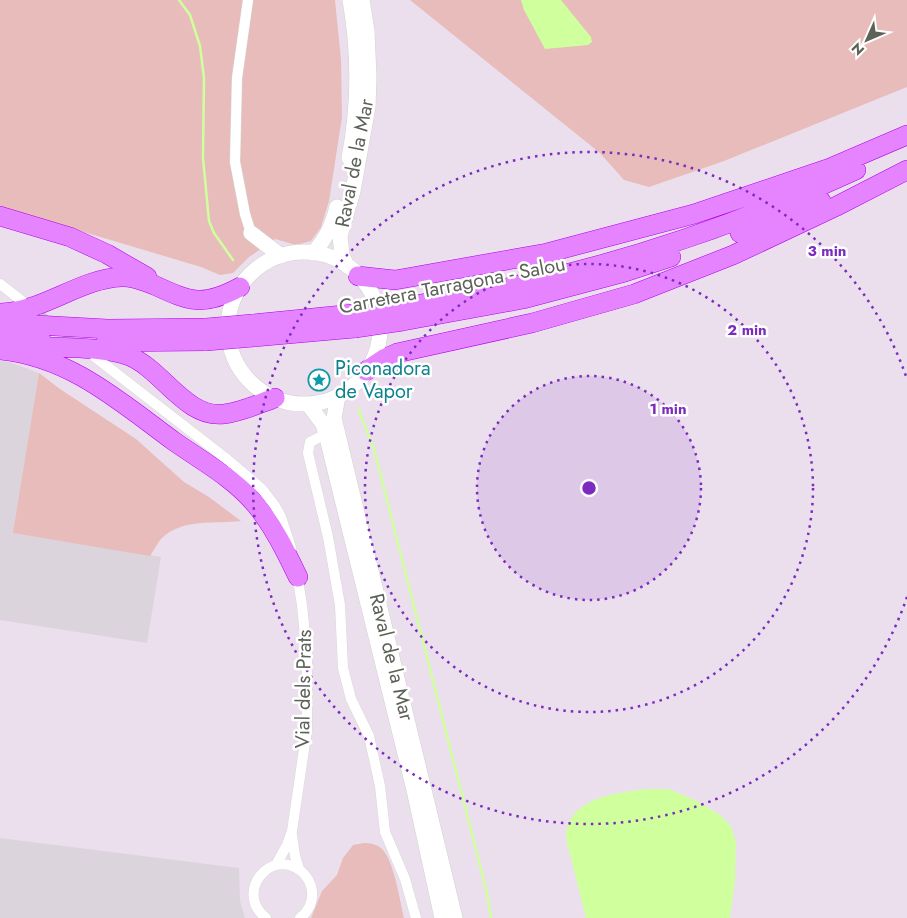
<svg xmlns="http://www.w3.org/2000/svg" width="907" height="918" font-family="Jost,sans-serif">
<style>
.industrial{fill:#dcd4dd}
.green{fill:#e7bcba}
.water{fill:#d0ff9d}
.lines{fill:none;stroke-linecap:round;stroke-linejoin:round}
.stream{stroke:#d0ff9d;stroke-width:2.5}
.street-tunnel{stroke:#c7c0c8;stroke-width:10;stroke-dasharray:10 5;stroke-linecap:butt}
.street-casing{stroke:#d5dbd3;stroke-width:11}
.secondary-casing{stroke:#ced5cb;stroke-width:16}
.highway-casing{stroke:#ae00ec;stroke-width:20}
.street{stroke:#fff;stroke-width:10}
.secondary{stroke:#fff;stroke-width:15}
.highway{stroke:#e684ff;stroke-width:19}
.highway-bridge-casing{stroke:#ae00ec;stroke-width:20;stroke-linecap:butt}
.highway-bridge{stroke:#e684ff;stroke-width:19}
.ring{fill:none;stroke:#7b2cbf;stroke-width:2.5;stroke-dasharray:2.5 5}
.labels{text-anchor:middle;stroke-width:5;stroke-linejoin:round;paint-order:stroke}
.street-label{font-size:20px;fill:#5c6258;stroke:#fff}
.culture-label{font-size:20px;fill:#0d838f;stroke:#fff;text-anchor:start}
.centre{fill:#7b2cbf;stroke:#fff;stroke-width:2.5}
.ring-label{font-size:15px;text-anchor:middle;font-weight:bold;fill:#7b2cbf;stroke:#fff;stroke-width:5;stroke-linejoin:round;paint-order:stroke}
</style>
<rect width="100%" height="100%" fill="#ebdfed"/>
<path class="industrial" d="M0 361 9 362 39 373 14 533 161 557 147 643 0 620Z
M0 838 239 868 240 901 245 918H0Z"/>
<path class="green" d="M0 0H335L341 60 342 117 329 201 321 227 311 241 296 245 275 239 249 257 233 273 220 275 201 267 0 207Z
M410 0H907V87L724 161 649 187 624 180 600 153Z
M39 373 60 389 136 439 184 482 209 497 241 521C215 524 182 518 161 539 157 544 154 550 150 556L13 533Z
M364 843C370 843 377 844 382 849 394 860 400 902 404 918H311L322 891 337 875 343 858 353 845Z"/>
<path class="water" d="M521 0H561L591 37 592 42 588 45 545 49 524 10Z
M646 789H669L697 801 720 815 731 826 736 842 735 880 730 918H586C581 898 576 878 571 858 569 851 566 842 566 835 570 797 617 793 646 789Z"/>
<g class="lines">
<path class="stream" d="M179 0 190 15 200 46 204 78 203 158 209 221 214 233 233 260
M358 409 374 449 487 893 491 918"/>
<path class="street-tunnel" d="M29 307 81 347"/>
<g class="street-casing">
<path id="street" d="M248 0 237 78 235 162 245 214 251 233
M0 284 22 301
M95 357 228 460 262 489 275 506 281 517 291 548
M326 434 310 442 308 453 328 537 340 605 343 668 351 699 369 736 380 786 385 832 405 879 416 918
M292 835 295 856 299 869
M276 865 287 845 292 831 307 729V656L302 605 297 574
M266 918C234 893 270 847 301 871 307 876 311 883 312 891 313 902 309 911 300 918"/>
</g>
<g class="secondary-casing">
<path id="secondary" d="M349 158C359 107 359 51 350 0
M251 233 281 256
M228 328a76 76 0 1 1 152 0a76 76 0 1 1-152 0Z
M313 253C326 239 332 226 337 207
M347 266 342 255 340 236 353 191 368 107 369 77 367 31 362 0
M338 396 334 418 455 918
M308 404 323 424 326 434 414 790 442 918"/>
</g>
<g class="highway-casing">
<path id="highway" d="M0 216 70 237 107 254 147 277
M740 233 821 201
M358 276 395 280 547 253 694 214 830 168 907 135
M400 308C440 300 480 294 520 285 636 259 749 220 856 170
M0 313C43 312 79 279 121 277 133 276 143 281 154 285 191 302 203 307 240 287
M403 321 523 299 625 272 671 257
M0 323 108 329 206 328
M253 324 353 314
M0 337 41 340
M254 337 355 328
M106 342 206 341
M26 346C55 348 103 346 129 356 162 369 186 419 224 414 241 412 258 404 275 398
M0 350C71 357 120 402 175 442 202 461 235 479 256 505 274 527 286 552 298 577
M366 371 384 359 397 353 532 323 634 294 733 255 835 207 907 170"/>
</g>
<use href="#street" class="street"/>
<use href="#secondary" class="secondary"/>
<use href="#highway" class="highway"/>
<g class="highway-bridge-casing">
<path id="highway-bridge" d="M353 314 400 308
M206 328 252 324
M355 328 403 321
M206 341 254 337"/>
</g>
<use href="#highway-bridge" class="highway-bridge"/>
</g>
<circle cx="589" cy="488" r="112" fill="#7b2cbf" fill-opacity=".12"/>
<g class="ring">
<circle cx="589" cy="488" r="112"/>
<circle cx="589" cy="488" r="224"/>
<path d="M907 597A336 336 0 1 1 907 379"/>
</g>
<defs>
<g id="sight-ring" transform="scale(1.125)"><circle r="9.5" fill="#fff" stroke="#0f9aa8" stroke-width="1.5"/><path d="M0-6L1.8-2.2L6-1.7L2.9 1.2L3.7 5.4L0 3.3L-3.7 5.4L-2.9 1.2L-6-1.7L-1.8-2.2Z" fill="#0f9aa8"/></g>
</defs>
<g fill-rule="evenodd">
<use href="#sight-ring" x="319" y="380"/>
</g>
<g class="labels">
<g class="street-label">
<text transform="translate(354 163) rotate(-79)" y="7">Raval de la Mar</text>
<text transform="translate(452 285) rotate(-11)" y="7">Carretera Tarragona - Salou</text>
<text transform="translate(392 657) rotate(76)" y="7">Raval de la Mar</text>
<text transform="translate(303 689) rotate(-89)" y="7">Vial dels Prats</text>
</g>
<g class="culture-label">
<text x="335" y="375">Piconadora<tspan x="335" dy="23">de Vapor</tspan></text>
</g>
</g>
<circle cx="589" cy="488" r="8" class="centre"/>
<g class="ring-label">
<text x="827" y="256">3 min</text>
<text x="747" y="335">2 min</text>
<text x="668" y="414">1 min</text>
</g>
<g transform="translate(867 40) rotate(225)" stroke="#ffffff" stroke-width="4" paint-order="stroke">
<path d="M0-4L9 19L0 12L-9 19Z" fill="#5c6258"/>
<text y="-8" font-size="14" font-weight="bold" text-anchor="middle" fill="#5c6258">N</text>
</g>
</svg>
